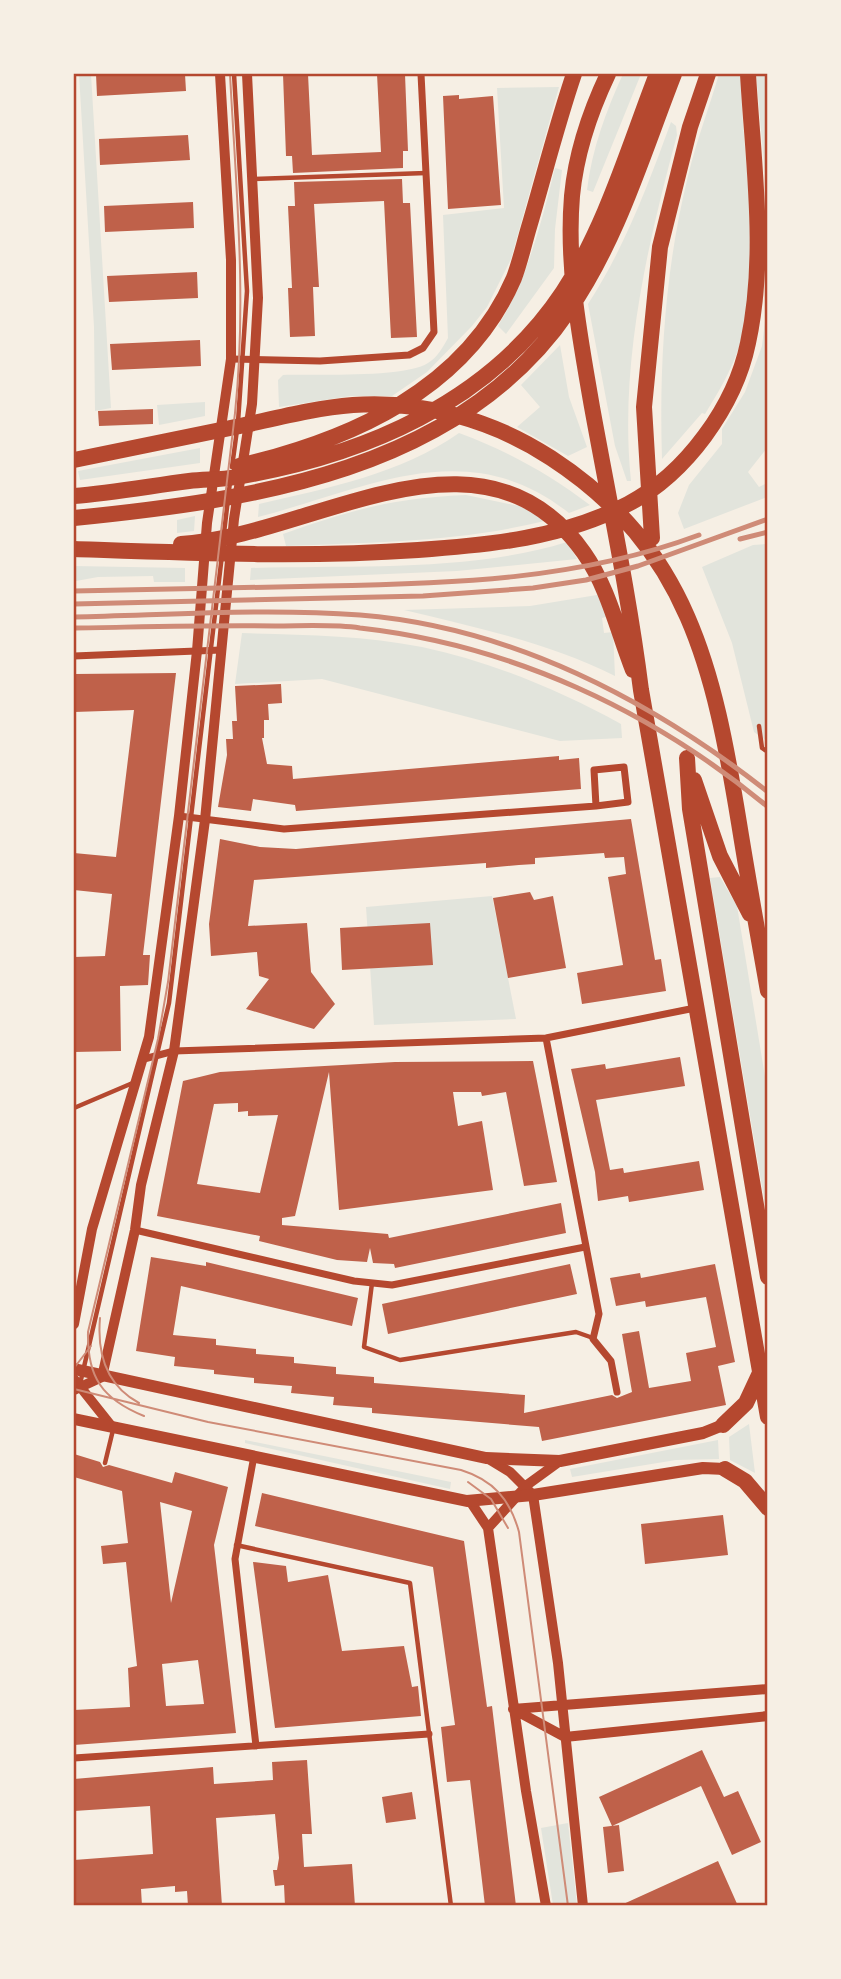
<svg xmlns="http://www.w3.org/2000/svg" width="841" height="1979" font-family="Cabin,sans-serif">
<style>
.green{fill:#e2e4dc}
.building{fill:#bf614a;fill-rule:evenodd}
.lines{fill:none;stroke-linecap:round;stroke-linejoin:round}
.service{stroke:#b5482f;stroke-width:4.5}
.minor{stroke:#b5482f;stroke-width:7}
.tertiary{stroke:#b5482f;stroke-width:10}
.secondary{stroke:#b5482f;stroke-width:12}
.trunk{stroke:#b5482f;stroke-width:16}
.tram{stroke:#cf8b77;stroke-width:2}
.rail{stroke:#cf8b77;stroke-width:5}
.neatline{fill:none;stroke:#b5482f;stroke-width:2.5}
</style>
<rect width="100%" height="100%" fill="#f6efe4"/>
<path class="green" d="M79 74H91L111 408 95 411 94 327Z
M623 74H641L593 192 587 190C592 149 606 111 623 74Z
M719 74H741C741 163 766 260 739 347 731 371 718 393 705 414L702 413 662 459C659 365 665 269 688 176 696 142 709 108 719 74Z
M756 74H765L767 197Z
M559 87 511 259 487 307 472 326 427 372 392 396H351L279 407 278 380 283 375C314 374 406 378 428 363 437 358 443 347 448 338L443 215 504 208 497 88Z
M671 122 676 126 677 135C647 246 619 366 631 481H627L615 446 588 304C625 247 648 185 671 122Z
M555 168 562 170 555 229 554 268 506 334 498 326C528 277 541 224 555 168Z
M767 304V448L748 472 759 487 767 483V497L684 529 678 513 689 485 722 444V429L745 392 762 346Z
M560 345 569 397 587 447 568 456 517 427 540 407 521 385Z
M205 402V416L159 425 157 405Z
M459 433C508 451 549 474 590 505L569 513C467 432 367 489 258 517L259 504C328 488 400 474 459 433Z
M200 448V463L80 480 78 471Z
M466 495 519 506 548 520C463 542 374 542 286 546L283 534C351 510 393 498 466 495Z
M195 516 194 531 177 533V520Z
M567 542 577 559 457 571 250 580 251 568C352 565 472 572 567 542Z
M767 544V741L754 732 732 643 702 567 753 545Z
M74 566 185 568V582H154L153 576 98 577 76 581Z
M603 594 609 616 602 618 604 633 613 632 615 676C549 643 475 627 404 610L530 606Z
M242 633C302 635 363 635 422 647 492 662 559 690 621 724L622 738 560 741 322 679 235 684Z
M720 877 737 906 767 1089V1216L710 878Z
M492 896 516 1019 374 1025 366 907Z
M749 1424 755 1473 730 1460 729 1437Z
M245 1440 451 1482 450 1489 245 1443Z
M718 1440 719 1459 676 1460 572 1477 570 1469Z
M568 1823 577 1905H553L541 1828Z"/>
<path class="building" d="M96 74H185L186 91 97 96Z
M283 74H308L312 155 381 152 377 74H405L408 151H403V168L293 173 292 156H286Z
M459 95V99L493 96 501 205 448 209 443 96Z
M188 135 190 160 100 165 99 139Z
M402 179 403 203H410L417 337 391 338 384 201 314 204 319 287H313L315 336 290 337 288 288H292L288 206H295L294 182Z
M193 202 194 228 105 232 104 206Z
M197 272 198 298 109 302 107 276Z
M200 340 201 366 112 370 110 344Z
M153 409V424L99 426 98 411Z
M176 673 143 955H150L148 985 120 986 121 1051 74 1052V957L105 956 112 894 74 890V853L116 857 134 710 74 712V674Z
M281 684 282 703 268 704 269 720H264V738H262L267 764 292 766 293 779 559 756V760L579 758 581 789 296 811 295 805 253 799 251 811 218 807 227 755 226 739H233L232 721H237L235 686Z
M631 819 655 960 661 959 666 991 582 1004 577 973 623 965 608 877 626 874 624 857 605 858 604 853 535 858V864L519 865 486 868V863L254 880 248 926 307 923 311 972 335 1004 314 1029 246 1009 269 979 259 976 257 952 211 956 209 924 220 839 260 847 296 849Z
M530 892 534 900 553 896 566 968 508 978 493 898Z
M430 923 433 965 342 970 340 928Z
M680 1057 685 1086 596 1100 610 1170 623 1168 624 1173 699 1161 704 1190 629 1202 628 1196 598 1201 595 1172 571 1069 605 1064 606 1069Z
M533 1061 557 1182 524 1186 506 1092 482 1096 481 1092H453L458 1126 482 1121 493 1190 339 1210 329 1072 295 1216 282 1218V1225L388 1234 389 1238 561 1203 566 1233 395 1268 394 1264 373 1263 370 1248 367 1262 337 1260 259 1241 260 1236 157 1216 183 1081 220 1072 395 1062ZM238 1103V1112L248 1111V1116L278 1115 260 1193 197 1184 214 1104Z
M151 1257 206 1266V1262L358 1298 352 1326 181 1286 173 1335 216 1339V1345L256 1349V1354L294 1357V1363L336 1367V1374L374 1377V1383L525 1395 524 1413 612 1395 617 1398 632 1392 622 1334 639 1331 649 1388 691 1381 686 1353 716 1347 706 1297 646 1307 645 1301 616 1306 610 1278 640 1273 641 1278 715 1264 735 1362 718 1366 726 1405 542 1441 539 1427 372 1413V1408L333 1405 334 1397 291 1393 292 1386 254 1383V1378L214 1374V1370L174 1366 175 1357 136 1351Z
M570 1264 577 1294 388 1334 382 1304Z
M74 1454 100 1462 103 1467 109 1465 172 1483 175 1472 228 1487 214 1545 236 1733 74 1745V1710L130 1707 128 1668 137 1666 126 1562 103 1564 101 1546 128 1543 122 1491 74 1477ZM160 1502 192 1511 171 1603ZM198 1660 204 1704 166 1706 162 1664Z
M262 1493 464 1541 487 1707 492 1706 516 1906H485L470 1780 447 1782 441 1727 455 1725 433 1567 255 1526Z
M723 1515 728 1555 645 1564 641 1524Z
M253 1562 286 1566 288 1582 328 1575 342 1651 404 1646 412 1687 418 1686 421 1716 275 1728Z
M702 1750 724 1797 738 1791 761 1842 732 1855 701 1786 612 1826 599 1797Z
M307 1760 312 1834H302L304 1867 352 1864 355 1906H285L284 1885 275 1886 273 1870H277L279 1858 275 1814 216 1818 222 1906H188L187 1891 175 1892V1886L141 1889 142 1906H74V1860L153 1854 150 1806 74 1811V1779L213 1767 214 1784 273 1780 272 1762Z
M412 1792 416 1819 386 1823 382 1797Z
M619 1825 624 1871 608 1873 603 1827Z
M718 1861 738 1906H619Z"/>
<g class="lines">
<path class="service" d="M234 74 247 291 238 422
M253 179 426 173
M232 467 237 430
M224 533 230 482
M759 726 762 748 768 752
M74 1108 135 1082
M372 1283 364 1347 400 1360 576 1332 593 1338
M80 1384 169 1003 222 555
M105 1463 113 1430
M236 1545 410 1583 451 1906"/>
<path class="minor" d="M231 359 320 361 409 355 423 348 434 332 421 74
M74 656 221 650
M179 816 284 829 596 806 628 802 624 767 594 770 596 806
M546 1038 599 1314 593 1339 611 1361 617 1392
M144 1059 174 1051 546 1038 695 1008
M135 1230 354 1281 392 1285 585 1247
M254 1456 235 1559 256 1746
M74 1758 429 1734"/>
<path class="tertiary" d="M74 1324 92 1229 149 1037 179 816 197 651 207 523 231 359V260L220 74
M74 1379 113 1428
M74 1390 102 1377 135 1230 141 1185 174 1051 205 820 234 519 252 404 258 298 247 74
M487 1458 510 1472 533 1495 558 1663 583 1906
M470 1501 488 1528 526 1791 546 1906
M488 1528 527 1485 560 1461
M513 1709 565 1737 768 1716
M513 1709 768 1689"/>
<path class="secondary" d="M74 1369 486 1458 560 1461 703 1433 723 1425
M74 1419 467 1501 533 1495 703 1468 725 1469"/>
<path class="trunk" d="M608 74C590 112 576 153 572 196 566 267 580 337 592 407 609 501 629 595 641 690L768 1417
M74 460C129 449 184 437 240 426 277 418 315 408 353 405 422 400 493 420 551 458 689 548 714 670 739 823 748 879 758 935 768 991
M239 466C350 440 466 390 514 278 520 262 524 244 529 227 544 176 557 124 574 74
M74 496C112 493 150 486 189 481 205 479 221 480 236 477 363 456 489 403 563 292 606 226 629 146 657 74
M74 518C252 500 460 471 569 310 618 239 643 153 674 74
M652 538 644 407 660 247 690 127 708 74
M181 544C313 536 482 408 584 553 608 587 618 632 633 670
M74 549C188 553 303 558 418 550 490 545 563 538 628 504 686 474 735 406 748 343 767 255 753 162 748 74
M687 758 690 809 768 1277
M694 780 720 856 750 914
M723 1425 746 1403 760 1373
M725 1469 745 1481 768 1508"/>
<path class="tram" d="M100 1318C97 1353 106 1385 139 1403
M74 1368 91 1346
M74 1389 208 1422 461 1470C493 1480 510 1499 519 1532L568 1906
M144 1416C102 1399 87 1377 88 1332L158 1039 168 982 235 413C247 299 236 188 230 74
M468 1482 491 1499 508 1528"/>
<path class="rail" d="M740 539 768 532
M74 591C157 590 240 588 323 586 451 584 578 580 699 535
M74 604 423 596 533 588 586 580 638 566 768 519
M74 617C168 615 265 608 360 615 511 627 651 700 768 792
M74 628C141 627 208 625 275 626 303 626 333 624 360 628 511 645 651 710 768 807"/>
</g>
<rect width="841" height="1979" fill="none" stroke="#f6efe4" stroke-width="150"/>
<rect x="75" y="75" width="691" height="1829" class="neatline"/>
</svg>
